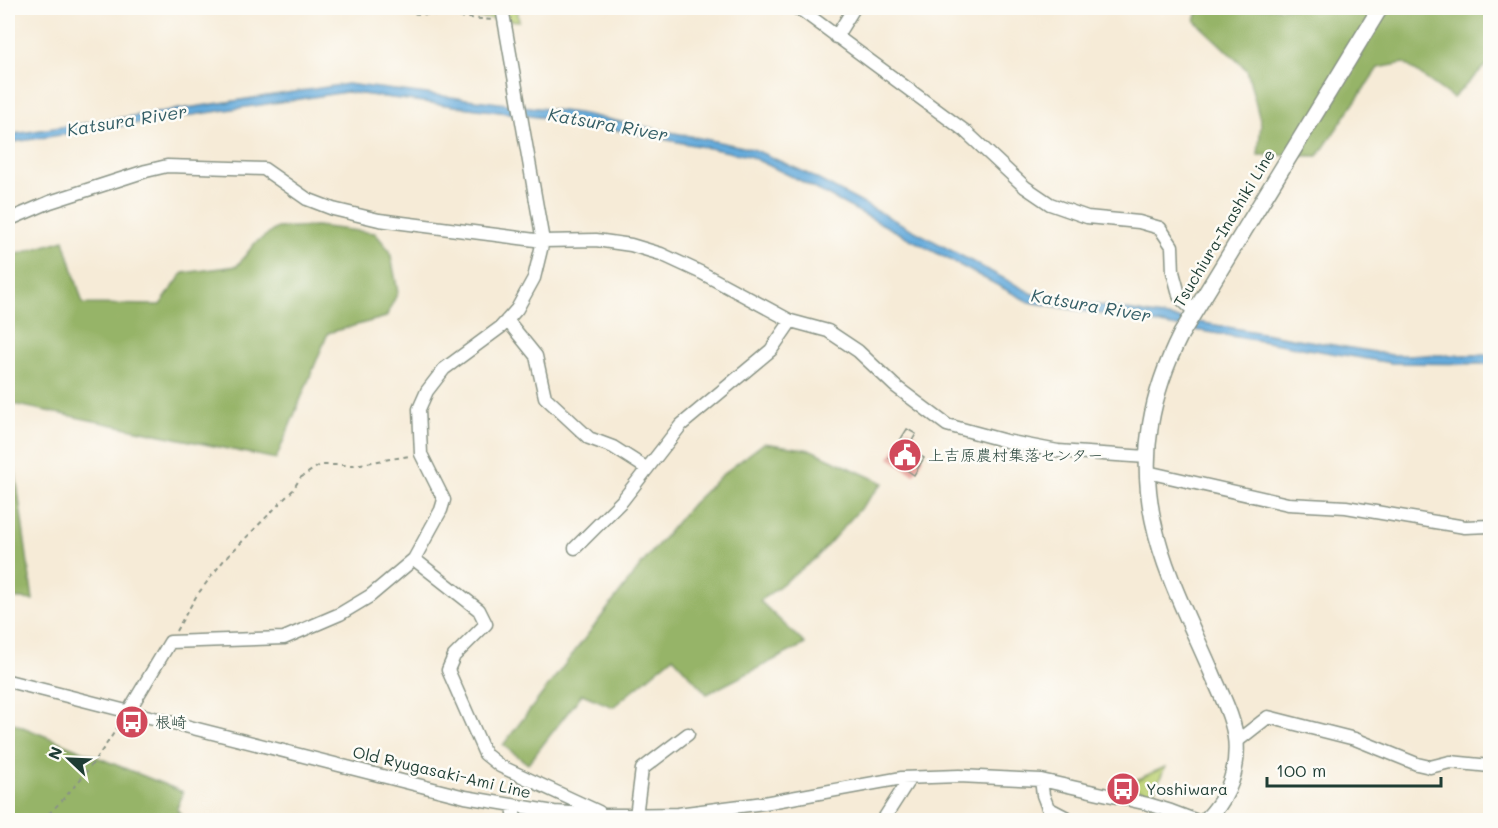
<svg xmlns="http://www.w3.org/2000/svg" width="1498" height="828" font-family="Mali,'Klee One',sans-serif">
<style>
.green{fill:#bdd276;stroke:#6e8855;stroke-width:1.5}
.forest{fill:#96b467;stroke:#5a784e;stroke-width:1.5}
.water{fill:#65aadb;stroke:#427488;stroke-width:1.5}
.building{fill:#e18c84}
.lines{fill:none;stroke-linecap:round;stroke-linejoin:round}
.minor-casing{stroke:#8a9486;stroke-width:15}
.major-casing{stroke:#8a9486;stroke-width:18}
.path{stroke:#8a9486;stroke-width:2;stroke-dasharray:4.5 4.5;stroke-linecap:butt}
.minor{stroke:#fff;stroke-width:12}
.major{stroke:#fff;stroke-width:15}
.labels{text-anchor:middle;stroke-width:5;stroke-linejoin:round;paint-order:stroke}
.street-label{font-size:16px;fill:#1f3d34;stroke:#fdfcf7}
.poi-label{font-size:16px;fill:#1f3d34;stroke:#fdfcf7;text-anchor:start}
.water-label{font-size:18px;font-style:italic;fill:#345e66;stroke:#fdfcf7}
</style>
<rect width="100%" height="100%" fill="#fdfcf7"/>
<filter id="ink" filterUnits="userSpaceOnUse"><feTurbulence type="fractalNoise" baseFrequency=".0167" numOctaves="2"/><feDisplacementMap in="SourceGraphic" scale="12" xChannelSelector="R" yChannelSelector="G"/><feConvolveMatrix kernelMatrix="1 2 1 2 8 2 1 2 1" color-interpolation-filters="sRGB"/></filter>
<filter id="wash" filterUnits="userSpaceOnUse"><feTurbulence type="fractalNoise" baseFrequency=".008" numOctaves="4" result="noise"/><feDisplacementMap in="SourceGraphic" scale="24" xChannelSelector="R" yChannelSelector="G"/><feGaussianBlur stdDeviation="1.35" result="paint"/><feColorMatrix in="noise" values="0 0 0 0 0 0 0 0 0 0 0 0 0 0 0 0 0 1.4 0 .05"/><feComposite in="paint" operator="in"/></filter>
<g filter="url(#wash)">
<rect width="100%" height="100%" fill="#f6ebd7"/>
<path class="green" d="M396 8H517L519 21 425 13Z
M1165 767 1153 794 1125 785Z"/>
<path class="forest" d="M1199 8H1490V61L1453 98 1404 63 1378 68 1318 156 1258 155 1261 124 1247 70 1195 21Z
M316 226 375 233 390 251 398 292 386 317 328 333 276 459 8 403V257L64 240 83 304 160 305 183 273 237 266 255 243 277 228Z
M8 419 33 600 8 598Z
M764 443 811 450 883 483 816 558 760 601 805 644 707 694 673 657 613 707 582 694 528 764 503 745 641 565 692 504 723 474Z
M8 721 183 792 177 809 185 820H8Z"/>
<path class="water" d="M347 84 578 113 753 149 804 172 1033 294 1392 355H1490V364L1391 363 1029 302 799 180 749 156 576 122 346 92 8 143V135Z"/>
<g id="blocks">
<path class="building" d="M907 429 916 434 910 444 914 451 924 458 914 475 889 458Z"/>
</g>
</g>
<g filter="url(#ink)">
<use href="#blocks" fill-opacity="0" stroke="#8a9486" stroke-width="1.5"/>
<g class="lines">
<g class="minor-casing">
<path id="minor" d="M796 8 804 12 965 131 1025 187 1050 204 1087 217 1139 222 1160 228 1172 246 1173 272 1180 298 1195 312
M836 37 854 8
M8 220 50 202 146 171 167 166 264 169 307 199 333 209 379 220 543 241 596 240 631 245 661 254 702 273 791 321 828 331 858 351 895 386 947 425 1006 441 1058 451 1147 457
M507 320 536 356 545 397 589 438 613 447 646 468
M1147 472 1288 504 1346 507 1465 527 1490 526
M575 548 622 501 681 425 771 350 791 321
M414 559 479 610 486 624 454 656 448 670 485 754 500 766 599 812
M8 681 465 797 554 812 605 815 678 814 764 803 902 778 959 776 1041 780 1148 804 1171 811 1195 820
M128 712 170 642 284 638 340 614 370 596 414 559 441 510 444 500 421 454 419 409 427 391 444 369 501 327 517 309 534 278 543 241 502 8
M1236 742 1268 717 1355 739 1417 764 1430 767 1450 762 1490 766
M1041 780 1043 795 1048 808 1071 820
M513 806 515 820
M636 816 642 769 688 734
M883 820 910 778"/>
</g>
<g class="major-casing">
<path id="major" d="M1206 820C1227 799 1238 773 1236 742 1234 718 1221 695 1212 673 1191 624 1164 573 1153 520 1139 453 1151 394 1181 334L1380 8"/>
</g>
<path class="path" d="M379 8 410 13 493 20
M176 631 197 595 224 560 293 490 300 478 320 465H354L409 456
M42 820C73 792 98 758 121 722"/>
<use href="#minor" class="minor"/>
<use href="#major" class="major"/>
</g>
</g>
<defs>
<g id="civic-disc" transform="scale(1.725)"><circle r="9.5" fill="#d1495b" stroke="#fdfcf7"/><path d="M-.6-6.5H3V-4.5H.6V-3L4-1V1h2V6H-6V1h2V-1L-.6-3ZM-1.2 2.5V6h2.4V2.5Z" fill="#fff"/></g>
<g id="bus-disc" transform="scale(1.725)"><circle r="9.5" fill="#d1495b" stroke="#fdfcf7"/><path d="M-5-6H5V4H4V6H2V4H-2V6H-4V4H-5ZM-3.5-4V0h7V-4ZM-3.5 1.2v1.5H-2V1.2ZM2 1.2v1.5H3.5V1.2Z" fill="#fff"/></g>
</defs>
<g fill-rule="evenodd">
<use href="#civic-disc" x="905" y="455"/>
<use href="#bus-disc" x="132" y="722"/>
<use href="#bus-disc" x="1123" y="789"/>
</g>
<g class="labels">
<g class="street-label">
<text transform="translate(1224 228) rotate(-59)" y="6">Tsuchiura-Inashiki Line</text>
<text transform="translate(442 772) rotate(13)" y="6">Old Ryugasaki-Ami Line</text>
</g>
<g class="poi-label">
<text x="928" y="461">上吉原農村集落センター</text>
<text x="155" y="728">根崎</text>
<text x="1146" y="795">Yoshiwara</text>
</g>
<g class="water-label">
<text transform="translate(127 121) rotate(-9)" y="6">Katsura River</text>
<text transform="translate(608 125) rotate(10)" y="6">Katsura River</text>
<text transform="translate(1091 306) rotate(10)" y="6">Katsura River</text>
</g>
</g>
<rect width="1498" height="828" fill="none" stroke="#fdfcf7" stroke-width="30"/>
<g transform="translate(69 759) rotate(293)" stroke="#fdfcf7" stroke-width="4.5" paint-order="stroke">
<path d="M0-4.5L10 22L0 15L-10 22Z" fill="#1f3d34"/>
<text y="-9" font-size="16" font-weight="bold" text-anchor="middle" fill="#1f3d34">N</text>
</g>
<path d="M1267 777v9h174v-9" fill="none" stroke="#1f3d34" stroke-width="3"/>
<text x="1276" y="777" font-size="18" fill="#1f3d34" stroke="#fdfcf7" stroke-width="4.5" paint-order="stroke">100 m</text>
</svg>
